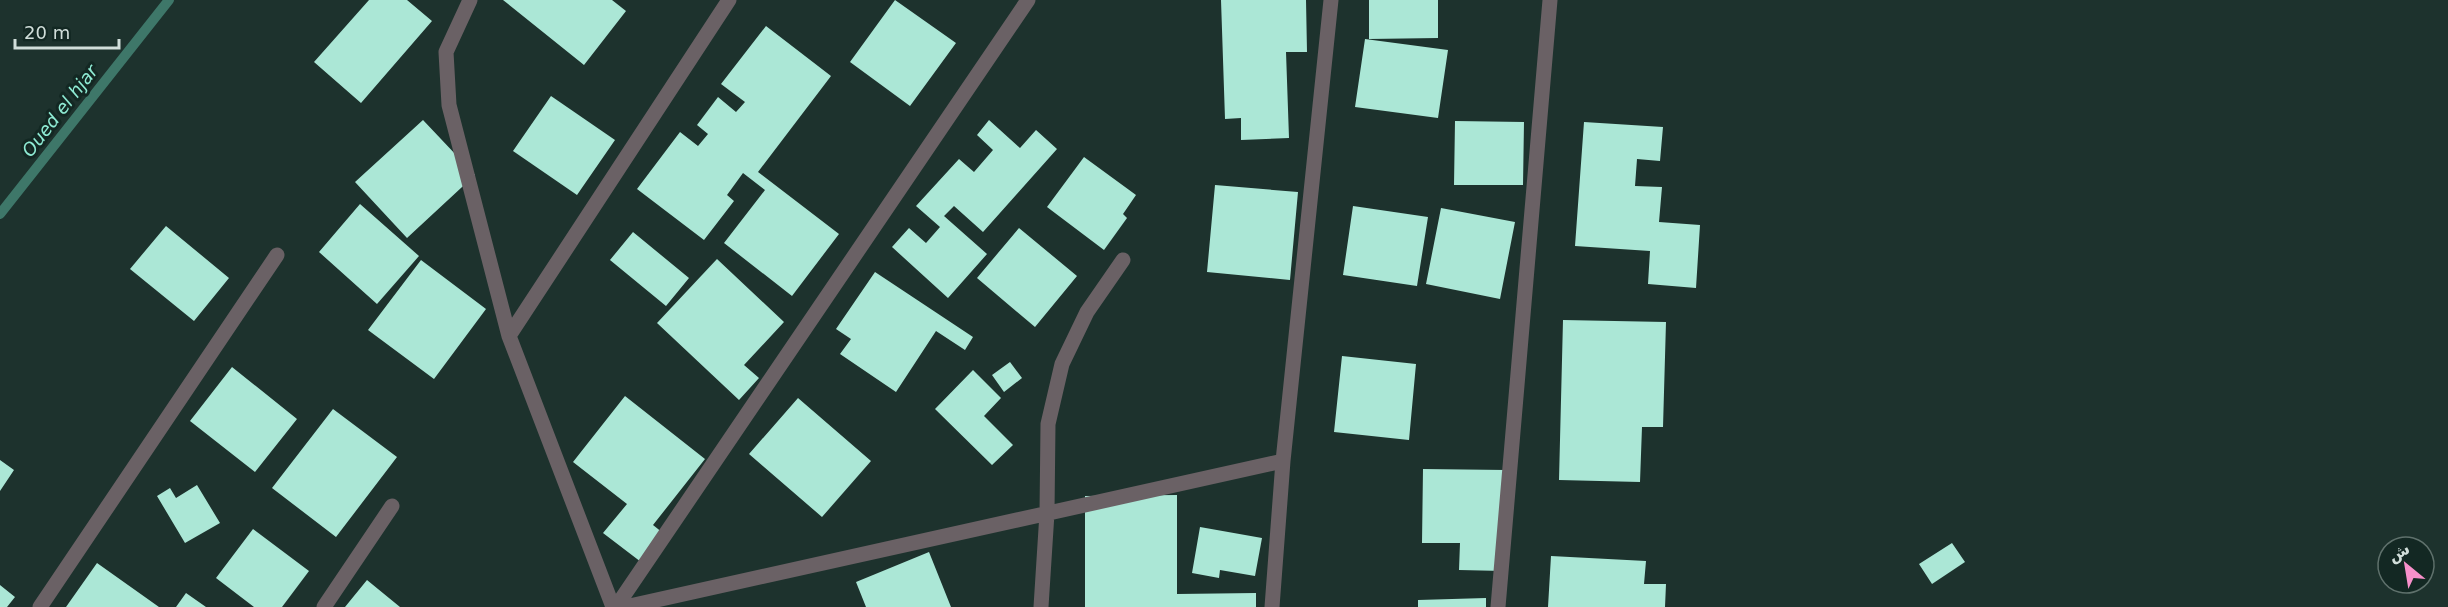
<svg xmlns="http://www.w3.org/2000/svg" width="2448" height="607" font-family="'DejaVu Sans','Noto Sans Arabic',sans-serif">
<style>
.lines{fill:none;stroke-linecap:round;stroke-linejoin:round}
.stream{stroke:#3e7769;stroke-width:10}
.building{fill:#abe7d6}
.street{stroke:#6a6165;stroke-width:15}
.labels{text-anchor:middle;stroke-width:6;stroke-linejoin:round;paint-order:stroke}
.water-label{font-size:18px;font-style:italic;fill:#8febd4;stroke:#132823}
</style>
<rect width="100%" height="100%" fill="#1d322d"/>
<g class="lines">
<path class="stream" d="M0 214 169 0"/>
</g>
<path class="building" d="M369 0H407L432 21 361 103 314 62Z
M503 0H612L626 11 584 65Z
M895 0 956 43 910 106 850 62Z
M1221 0H1306L1307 52H1286L1289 138 1241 140V118L1225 119Z
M1369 0H1438V38L1369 39Z
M766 26 831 76 758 172 839 234 792 296 724 243 765 190 743 173 727 195 734 201 704 240 637 189 680 132 698 146 708 134 697 125 718 97 736 112 745 102 721 84Z
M1365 39 1448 50 1438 118 1355 107Z
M551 96 615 140 577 195 513 151Z
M423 120 475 175 407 238 355 182Z
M989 120 1020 148 1036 130 1057 149 983 232 954 206 944 216 987 254 948 298 892 247 909 228 926 243 940 227 916 206 959 159 974 172 993 150 977 135Z
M1455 121 1524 122 1523 185H1454Z
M1584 122 1663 127 1660 161 1637 159 1635 186 1662 187 1659 222 1700 225 1696 288 1648 284 1650 251 1575 246Z
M1084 157 1136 195 1123 214 1127 218 1104 250 1047 207Z
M1215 185 1298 192 1290 280 1207 272Z
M360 204 419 256 377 304 319 252Z
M1353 206 1428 217 1417 286 1343 275Z
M1441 208 1515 222 1500 299 1426 284Z
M166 226 229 278 194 321 130 269Z
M1019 228 1077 276 1035 327 977 278Z
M633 232 689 278 666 306 610 260Z
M717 259 784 322 744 365 759 378 739 400 657 323Z
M421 260 486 309 434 379 368 330Z
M875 272 973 337 965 350 936 331 896 392 840 354 851 339 836 329Z
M1563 320 1666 322 1663 427H1642L1640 482 1559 480Z
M1342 356 1416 364 1409 440 1334 432Z
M1010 362 1022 378 1004 392 992 375Z
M232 367 297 419 255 472 190 421Z
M973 370 1001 398 984 416 1013 445 992 465 935 409Z
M625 396 705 459 653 525 663 533 641 562 603 533 627 504 573 462Z
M798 398 871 461 822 517 749 454Z
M333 409 397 457 336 537 272 488Z
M0 460 14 470 0 491Z
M1423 469 1506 470 1504 571 1459 570 1460 543H1422Z
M197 485 220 523 185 543 157 496 170 488 176 498Z
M1177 495V594L1256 593V607H1085V496Z
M1200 527 1262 538 1255 576 1220 570 1219 578 1192 573Z
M253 529 309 571 282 607H254L216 578Z
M1952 543 1965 562 1932 584 1919 564Z
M929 552 951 607H866L856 582Z
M1551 556 1646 561 1644 584H1666L1665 607H1548Z
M97 563 159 607H66Z
M367 580 400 607H345Z
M0 585 15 597 7 607H0Z
M186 593 206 607H176Z
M1486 598V607H1418V600Z"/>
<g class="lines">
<path class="street" d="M470 0 446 52 449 105 509 336 613 607
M509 336 729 0
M40 607 277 255
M324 607 392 506
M616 607 1028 0
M625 607 1283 461
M1041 607 1047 513 1048 424 1062 364 1087 312 1123 260
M1272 607 1283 461 1331 0
M1498 607 1550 0"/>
</g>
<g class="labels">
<g class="water-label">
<text transform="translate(60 111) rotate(-52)" y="6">Oued el hjar</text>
</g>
</g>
<g transform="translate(2406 565) rotate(330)"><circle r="28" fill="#132823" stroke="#5f716c" stroke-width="1.5"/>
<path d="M0-4.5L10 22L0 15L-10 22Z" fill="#f890cb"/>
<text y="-9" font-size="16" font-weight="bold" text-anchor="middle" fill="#d1deda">ش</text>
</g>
<path d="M15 39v9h104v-9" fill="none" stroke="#d1deda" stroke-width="3"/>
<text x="24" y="39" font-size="18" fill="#d1deda" stroke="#132823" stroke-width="4.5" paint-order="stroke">20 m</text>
</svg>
